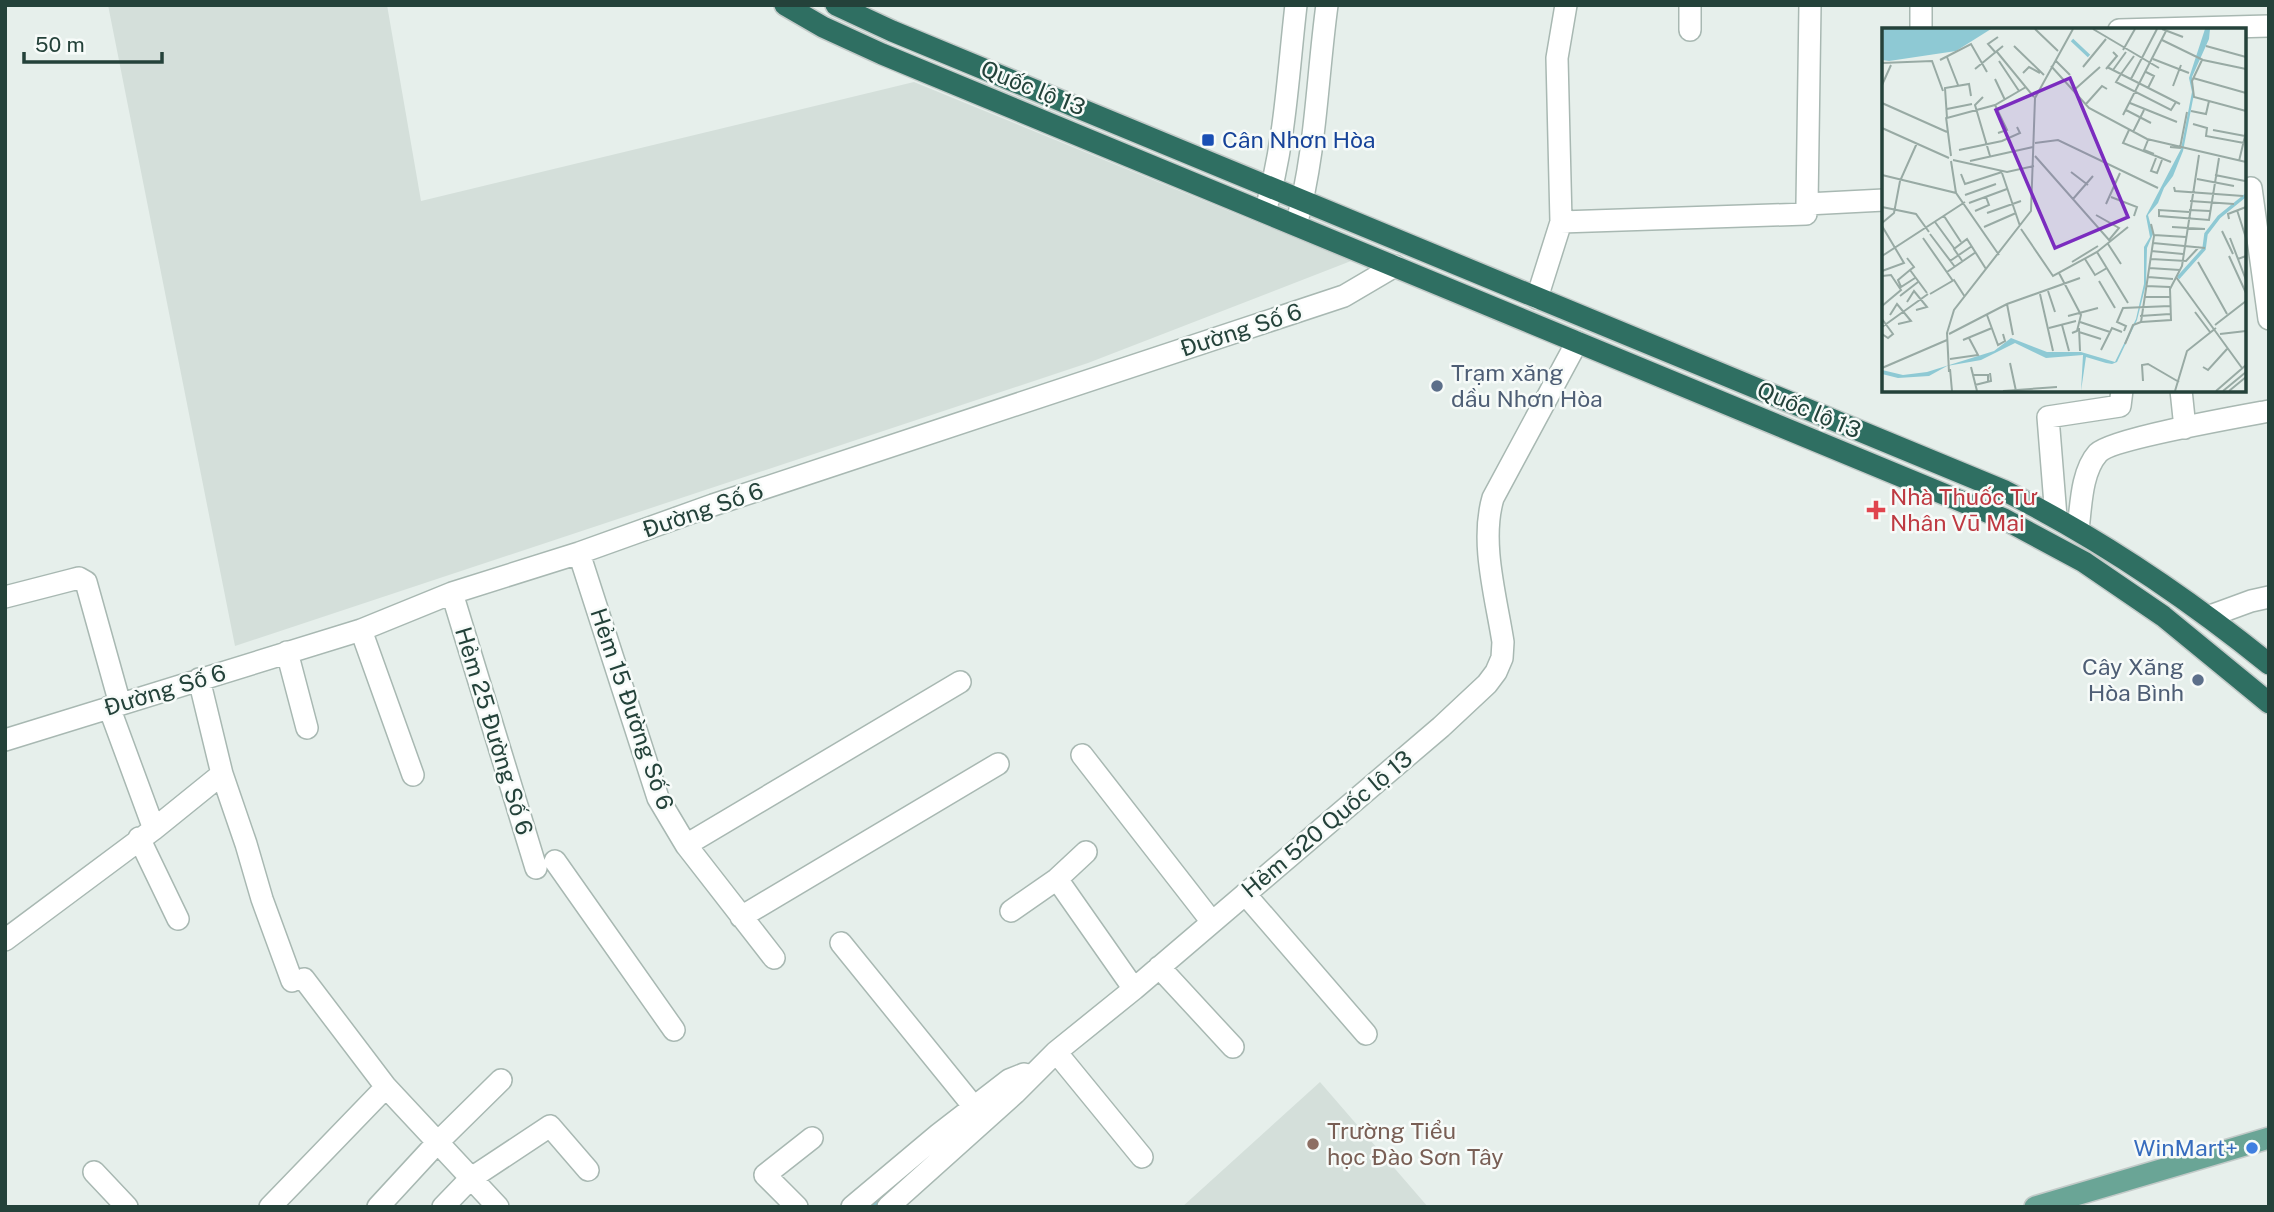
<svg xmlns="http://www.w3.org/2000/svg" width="2274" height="1212" font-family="'Public Sans',sans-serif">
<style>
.built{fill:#d4dfda}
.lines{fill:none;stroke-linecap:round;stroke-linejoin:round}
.canal{stroke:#8ec9d4;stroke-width:19}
.minor-casing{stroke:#a8b8b2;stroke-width:24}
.major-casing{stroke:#c2cac8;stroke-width:24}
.highway-casing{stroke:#c2cac8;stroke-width:24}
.minor{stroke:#fff;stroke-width:21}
.major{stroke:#6aa596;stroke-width:21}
.highway{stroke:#2f6f62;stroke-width:21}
.transit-dot{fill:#1a4fb4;stroke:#f7fbf9;stroke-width:2.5}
.service-dot{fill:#5c6f8a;stroke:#f7fbf9;stroke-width:2.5}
.health-dot{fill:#e0444e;stroke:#f7fbf9;stroke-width:2.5}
.education-dot{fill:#8d6e63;stroke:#f7fbf9;stroke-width:2.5}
.shop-dot{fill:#3f7fe0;stroke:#f7fbf9;stroke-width:2.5}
.labels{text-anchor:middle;stroke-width:5;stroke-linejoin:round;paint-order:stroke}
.street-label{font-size:23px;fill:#24423a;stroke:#f7fbf9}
.transit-label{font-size:23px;fill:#164399;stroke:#f7fbf9;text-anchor:start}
.service-label{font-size:23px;fill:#4e5e75;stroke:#f7fbf9;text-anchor:start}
.health-label{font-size:23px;fill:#be3a42;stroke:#f7fbf9;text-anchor:start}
.education-label{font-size:23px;fill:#785e54;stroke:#f7fbf9;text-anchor:start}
.shop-label{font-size:23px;fill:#366cbe;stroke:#f7fbf9;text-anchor:end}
.inset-river{fill:none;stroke:#8ec9d4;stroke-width:3.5}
.inset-road{fill:none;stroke:#98aaa4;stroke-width:2}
.view{fill:#7b2cbf;fill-opacity:0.15;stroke:#7b2cbf;stroke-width:3.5}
.inset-edge{fill:none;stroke:#24423a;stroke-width:3.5}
</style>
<rect width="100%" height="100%" fill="#e6efeb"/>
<path class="built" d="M108 5H387L421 201 914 82 1351 261 1088 363 235 646Z
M1320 1082 1428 1207H1182Z"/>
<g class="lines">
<path class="canal" d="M870 1207 911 1171"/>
<g class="minor-casing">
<path id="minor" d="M1690 5V30
M1810 5 1807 204 1884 200
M1921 30V5
M2119 30 2269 26
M2251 188 2269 319
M1265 212C1285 146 1288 74 1296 5
M1561 222 1806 214
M1296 225C1316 154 1317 78 1327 5
M1537 298 1561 222 1557 58 1566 5
M2181 390 2185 428
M2056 517 2048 417 2120 406 2122 390
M2078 530C2081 507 2081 472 2098 453 2111 439 2242 416 2269 411
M579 553 658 798 686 845 774 958
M452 593 536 868
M5 597 71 580 79 578 86 582 120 704
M2210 616 2251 601 2269 597
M361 630 413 775
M287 652 307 728
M199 679 222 774 246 844 262 899 292 981
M109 707 154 829
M5 740 361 630 452 593 579 553 713 505 1344 296 1395 266
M1082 755 1212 922
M139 838 178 919
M686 845 960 682
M555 861 674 1030
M1057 879 1134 989
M1245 894 1366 1034
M1011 911 1057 879 1086 852
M741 917 998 764
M5 940 154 829 222 774
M841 943 974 1107
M1159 967 1233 1047
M304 979 386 1087 498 1207
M1056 1052 1142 1157
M94 1172 127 1207
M270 1207 386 1087
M378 1207 437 1143 501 1080
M443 1207 470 1179 550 1126 588 1170
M797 1207 765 1175 812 1138
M852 1207 939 1134 1009 1080 1024 1074
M888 1207 1015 1093 1056 1052 1134 989 1441 727 1487 684 1496 672 1502 658 1503 642C1496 597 1480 542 1493 498L1577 342"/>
</g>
<g class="major-casing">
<path id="major" d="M2035 1207 2269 1138"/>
</g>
<g class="highway-casing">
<path id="highway" d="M785 5 823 27 882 54 2004 519 2084 562 2163 616 2269 703
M836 5 892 31 2005 491C2100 539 2186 597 2269 664"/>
</g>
<use href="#minor" class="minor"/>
<use href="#major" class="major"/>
<use href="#highway" class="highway"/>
</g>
<rect class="transit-dot" x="1201" y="133" width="14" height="14" rx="3.5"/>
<g class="service-dot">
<circle cx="1437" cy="386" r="7"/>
<circle cx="2198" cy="680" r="7"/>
</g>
<path class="health-dot" d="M1872.5 499.5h7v7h7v7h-7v7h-7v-7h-7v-7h7z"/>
<circle class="education-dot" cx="1313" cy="1144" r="7"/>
<circle class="shop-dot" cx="2252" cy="1148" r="7"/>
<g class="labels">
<g class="street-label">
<text transform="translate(1033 88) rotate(22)" y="8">Quốc lộ 13</text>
<text transform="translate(1241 330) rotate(-18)" y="8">Đường Số 6</text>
<text transform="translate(1809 410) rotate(23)" y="8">Quốc lộ 13</text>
<text transform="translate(703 510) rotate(-19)" y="8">Đường Số 6</text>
<text transform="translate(165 690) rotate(-17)" y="8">Đường Số 6</text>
<text transform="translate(632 709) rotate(71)" y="8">Hẻm 15 Đường Số 6</text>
<text transform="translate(494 731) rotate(73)" y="8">Hẻm 25 Đường Số 6</text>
<text transform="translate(1327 824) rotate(-40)" y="8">Hẻm 520 Quốc lộ 13</text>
</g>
<g class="transit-label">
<text x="1222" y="148">Cân Nhơn Hòa</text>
</g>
<g class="service-label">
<text x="1451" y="381">Trạm xăng<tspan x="1451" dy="26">dầu Nhơn Hòa</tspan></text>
<text x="2184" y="675" text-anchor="end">Cây Xăng<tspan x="2184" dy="26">Hòa Bình</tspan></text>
</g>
<g class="health-label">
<text x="1890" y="505">Nhà Thuốc Tư<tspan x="1890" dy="26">Nhân Vū Mai</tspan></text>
</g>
<g class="education-label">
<text x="1327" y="1139">Trường Tiểu<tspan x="1327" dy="26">học Đào Sơn Tây</tspan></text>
</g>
<g class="shop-label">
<text x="2238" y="1156">WinMart+</text>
</g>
</g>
<g transform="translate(1882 28)">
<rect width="364" height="364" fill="#e6efeb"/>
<path d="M0 1H109L74 23 7 33 0 32ZM323 1H328L327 11 310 49 312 66 301 123 291 148 282 160 276 175 266 187 271 206 265 220 264 256 255 292 235 334 230 336 224 335 204 329 199 363 201 327 164 330 133 315 99 332 65 338 47 348 16 350 0 346V342L21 347 45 344 112 323 129 310 165 324H199L233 334 254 291 262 256V219L268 209 264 188 299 121 310 64 307 50Z" fill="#8ec9d4"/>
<path class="inset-river" d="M190 12 207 28M296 250 322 221 324 206 337 189 364 167"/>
<path class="inset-road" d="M153 1 176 23M211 1 277 40M280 1 301 9M280 12 321 32 364 41M132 18 162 47M324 18 364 29M241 22 253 1M115 24 152 69M114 25 106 16 116 9M65 29 76 57M271 31 307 45M58 32 89 16 105 44M173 32 188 47M320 32 310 53 312 69 364 83M117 33 137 63M0 35 50 33 61 63M169 38 207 80 265 111 364 134M201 39 224 11M225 39 298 76M93 41 121 18M224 41 235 28 231 24M231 42 244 24M264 44 272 48 266 60M141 45 147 39 158 45M239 46 234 54 289 82 294 74M239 46 252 28M311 50 364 65M113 51 123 72M249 51 275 1M0 57 9 37M291 58 299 37M191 63 218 39M89 68 87 56 63 60 65 90 113 77 144 59M101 69 93 77 108 128M0 75 65 104M248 75 295 94M204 76 220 58 225 61M113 77 125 102 116 105M65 81 90 76M244 82 269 95M309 83 324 86 327 73M241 87 284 3M64 89 69 128M311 96 325 100 324 108 362 115M0 100 67 130M247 102 241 115 289 134M331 102 363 108M251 104 262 82M266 112 262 122 272 126M153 115 176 112 276 160M288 119 298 120 305 84M77 122 120 113 138 105 135 99M153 128 227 212 237 200 214 187M274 130 269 143 275 145 280 132M71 132 125 144 152 138M69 133 74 165M88 133 151 119M357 133 364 104M189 144 206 157M120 145 138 198M79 146 83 156 120 144M0 147 74 165 117 227M333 147 363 153M315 151 352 158M292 159 293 163 361 168M83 167 114 156M229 169 255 179 252 188M191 171 211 148M308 173 352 176M87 175 125 161M224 176 238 145M0 179 34 186 47 204M307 182 328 183M355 182 364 210M93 183 107 177 104 169M307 184 277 182V188L327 192 337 130M105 185 139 173M62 188 79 214M347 191 346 186 364 179M53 194 72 220M0 195 12 185 18 153 35 115M0 198 22 235 0 243M102 199 134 185M290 199 323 201M139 201 171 248 215 224 246 199M340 203 351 226M48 206 73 239M272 207 304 209M41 210 71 253M348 210 356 231 364 228M271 215 323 220M226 216 239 236M269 223 301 226M215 224 246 275M0 228 83 174M347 228 364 265M25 230 32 239 28 242 45 265M203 231 213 247 225 240M269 231 304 233 317 219M356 231 364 252M68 233 90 218M81 234 72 221 85 211 104 241M190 234 216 218M316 234 345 286M267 240 298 242M28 242 16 252 19 259 33 250M65 244 94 224M177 245 199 287 195 303 190 305M0 248 9 247 19 262 0 278M266 249 291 251M294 249 360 340M217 253 233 280M264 258 288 259M166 263 173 284M48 266 72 252 83 269M158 266 171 323M18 268 36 254M262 269H288M25 274 32 263 45 279 34 282M125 276 131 307M313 284 328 304M8 287 15 276 29 293 16 296M105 287 116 317 123 313 121 306M186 288 216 280M258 288 288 286M0 291 11 306 6 310 0 306M198 294 228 304M259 294 289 292 288 261 300 238 317 127M259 294 272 208 269 196M180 297 187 323M333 297 364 273M0 299 46 266M167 300 194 293M197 300 198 323M242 303 244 298 235 294 241 280 288 278M197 304 219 311M67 306 125 276 198 250M338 306 364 303M81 312 110 300M243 316 251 297 259 294M219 322 230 300 240 304M68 331 96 327 87 310M128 335 134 363M89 339 95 363M321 339 326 342 345 321M0 340 65 312M68 341 70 363M67 344 65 305 72 282 149 183 153 70 191 1M91 347H106V354M261 353 260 337 266 336 297 354M93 357 109 353 108 345M121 363 175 359M293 363 305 323 334 300M334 363 364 337M341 363 364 344M347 363 364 349"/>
<path class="view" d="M188 50 246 189 173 220 114 82Z"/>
<rect width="364" height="364" class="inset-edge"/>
</g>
<rect width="2274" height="1212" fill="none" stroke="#24423a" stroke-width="14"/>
<path d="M24 52v10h138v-10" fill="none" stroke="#24423a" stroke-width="3.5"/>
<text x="35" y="52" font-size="21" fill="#24423a" stroke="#f7fbf9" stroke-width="5" paint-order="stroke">50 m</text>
</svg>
